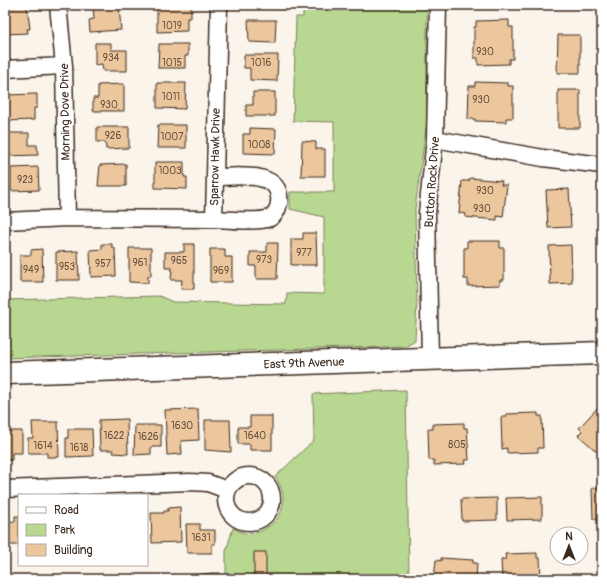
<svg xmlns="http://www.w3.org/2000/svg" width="607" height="584" font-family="Pangolin,sans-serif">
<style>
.green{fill:#b8d791;stroke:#7a8058}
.building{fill:#ecc69c;stroke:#3b2a1e}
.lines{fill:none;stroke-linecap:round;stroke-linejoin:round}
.minor-casing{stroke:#3b2a1e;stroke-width:19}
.secondary-casing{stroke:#3b2a1e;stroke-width:25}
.minor{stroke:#fff;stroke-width:16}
.secondary{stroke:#fff;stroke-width:22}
.labels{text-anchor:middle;stroke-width:3.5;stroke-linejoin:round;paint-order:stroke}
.number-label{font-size:10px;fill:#67513e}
.street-label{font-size:12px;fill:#3b2a1e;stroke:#fff}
</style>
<rect width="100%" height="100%" fill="#fbf4eb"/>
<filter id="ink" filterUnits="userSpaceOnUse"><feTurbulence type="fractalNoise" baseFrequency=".025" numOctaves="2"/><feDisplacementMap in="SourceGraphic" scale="8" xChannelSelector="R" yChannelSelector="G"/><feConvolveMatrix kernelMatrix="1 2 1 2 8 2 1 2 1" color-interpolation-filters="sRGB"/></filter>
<g filter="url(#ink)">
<path class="green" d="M303 5H427V121L415 209 417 302 415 340 405 346 379 347 5 358V300L159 296 173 302 286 304 287 293 324 294V217L290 209V192H334V122L293 121 296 17H303Z
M406 390 409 579H226V551L233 528C237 530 241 532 245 533 253 535 260 532 266 528 286 517 288 494 275 477L314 440 313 394Z"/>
<path class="building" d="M119 5 121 30 90 32 89 20 94 19 93 6Z
M157 5H191V18H187V31L157 32Z
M255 5H283V9L255 8Z
M27 6 30 29H27L28 33 5 34V7Z
M248 20H276L275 43 249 42Z
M509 20V27H513V59H509V64L478 65V58H474V27H476V21Z
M558 35H580V73H557Z
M95 43H111V50H127V71H103L102 64 95 65Z
M159 44H188V56H185V68H158Z
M244 55H278L277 81 250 80V68H244Z
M475 82 508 83V86H513V118H506V122L475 121V119H468L469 86H475Z
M157 83H186L185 109 157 108Z
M124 84V111H93V98H98V85Z
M558 90H580V128H558Z
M253 92H275V116H246V105H253Z
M37 94V108H34V120L5 121V95Z
M158 125H186V148H157Z
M97 127H129V148L106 149 105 142H97Z
M250 128 276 129 275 154 243 153V134H250Z
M5 133H29V145H37L38 155 5 156Z
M302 141 316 142V149H325V176H301Z
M155 162H184V177H187V189L155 188Z
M126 164V186H98L100 165Z
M38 167 39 190 11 191V168Z
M470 178 502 181 501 185H507L503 217 497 216V220L465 217 466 214 459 213 462 181H469Z
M569 189 571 227 548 228 546 190Z
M303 233H316L317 265H291V239H303Z
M467 241H500V248H504V280H500V285L468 286V279H464V248H467Z
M267 243H278L277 279H256V266H250V252H267Z
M102 244H112V248H115L116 276 91 277 90 250 102 249Z
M184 244H194V289H181L182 280H171L172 268H165V252H184Z
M571 245 572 283 550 284 549 246Z
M129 248H151V276H148V283L129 282Z
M42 249 43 282H20V255H31V250Z
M210 249H225V257H232V282H210Z
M78 251 79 280H56V252Z
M600 405 602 407V456L578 435 582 431 579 428Z
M198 409 199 440 181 441 182 454 167 455 165 410Z
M538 413V416H542L543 448H538V452L507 453V448L502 449 501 417H506V414Z
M250 416H272V450H250V444H238V427H250Z
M127 419 128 454 113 453V450H100L99 420Z
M205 420H230L231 452 205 450Z
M32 422H58L59 457H47V453H28V438H33Z
M464 423V428H467L469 460H465L466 464 434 465V460H429L428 429H433V424Z
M135 425H161V447H151V454L134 455Z
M68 429H92L93 456 66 457V438H68Z
M5 431H22V453H12V460H5Z
M598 485H602V524H598V519H593L592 488H598Z
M542 497V519L507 520 506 498Z
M497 498V520L462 521 461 499Z
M180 507 181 542 152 543 151 513H164V511H168V508Z
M15 516H19V545H6V522L15 521Z
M186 524H200V530H215V544H212V553H187Z
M254 552H266V579H254Z
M537 553V558H540L541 579H502L501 559H506L505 554Z
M441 558 473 560V563H477L476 579H434L436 560 441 561Z
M212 573H220L221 579H195V575Z
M157 577H185V579H157Z"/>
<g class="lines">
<g class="minor-casing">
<path id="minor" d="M58 5 64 66 67 218
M5 69 64 66
M435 139 543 158 602 165
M214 219C229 219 256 223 270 218 276 215 278 209 279 203 283 169 236 177 215 177
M5 221 67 218 214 219 219 5
M430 358 427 213 435 139 438 5
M226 499a23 23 0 1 1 46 0a23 23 0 1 1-46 0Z
M5 489 190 482 208 483 227 490"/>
</g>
<g class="secondary-casing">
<path id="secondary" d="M5 373 602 353"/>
</g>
<use href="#minor" class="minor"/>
<use href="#secondary" class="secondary"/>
</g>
</g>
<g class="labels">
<g class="number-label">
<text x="172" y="29">1019</text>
<text x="485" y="55">930</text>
<text x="111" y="61">934</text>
<text x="172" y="66">1015</text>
<text x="261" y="66">1016</text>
<text x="171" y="100">1011</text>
<text x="481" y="103">930</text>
<text x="109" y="108">930</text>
<text x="113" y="139">926</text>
<text x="172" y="140">1007</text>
<text x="259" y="148">1008</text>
<text x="170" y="174">1003</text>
<text x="25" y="183">923</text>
<text x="485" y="194">930</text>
<text x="482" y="212">930</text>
<text x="304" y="256">977</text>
<text x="264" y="263">973</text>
<text x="179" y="264">965</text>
<text x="140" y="266">961</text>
<text x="103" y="267">957</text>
<text x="67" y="270">953</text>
<text x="31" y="273">949</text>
<text x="221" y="274">969</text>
<text x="182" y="429">1630</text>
<text x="114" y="439">1622</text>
<text x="255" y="439">1640</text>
<text x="148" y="440">1626</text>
<text x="457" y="448">805</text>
<text x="43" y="449">1614</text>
<text x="79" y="451">1618</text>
<text x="201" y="541">1631</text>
</g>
<g class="street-label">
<text transform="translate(65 112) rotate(-91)" y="4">Morning Dove Drive</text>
<text transform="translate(215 157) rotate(-89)" y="4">Sparrow Hawk Drive</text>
<text transform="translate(432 182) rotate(-86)" y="4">Button Rock Drive</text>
<text transform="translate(304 363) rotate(-2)" y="4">East 9th Avenue</text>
</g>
</g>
<rect width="607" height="584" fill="none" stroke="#fff" stroke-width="20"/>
<rect x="10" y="10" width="587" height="564" fill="none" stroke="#3b2a1e" stroke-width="1.5" filter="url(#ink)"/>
<rect x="18" y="494" width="130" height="72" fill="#ffffff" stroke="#b1aaa5"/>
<rect x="26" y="507" width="20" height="6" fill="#ffffff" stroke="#b1aaa5"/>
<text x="54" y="514" font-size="12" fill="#3b2a1e">Road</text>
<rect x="26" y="524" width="20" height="12" fill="#b8d791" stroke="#b1aaa5"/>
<text x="54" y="534" font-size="12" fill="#3b2a1e">Park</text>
<rect x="26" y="544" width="20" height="12" fill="#ecc69c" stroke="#b1aaa5"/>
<text x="54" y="554" font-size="12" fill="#3b2a1e">Building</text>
<g transform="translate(569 546)"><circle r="19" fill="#ffffff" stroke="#b1aaa5"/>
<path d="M0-3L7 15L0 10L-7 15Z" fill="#3b2a1e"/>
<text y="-6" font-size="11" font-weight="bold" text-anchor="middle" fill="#3b2a1e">N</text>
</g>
</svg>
